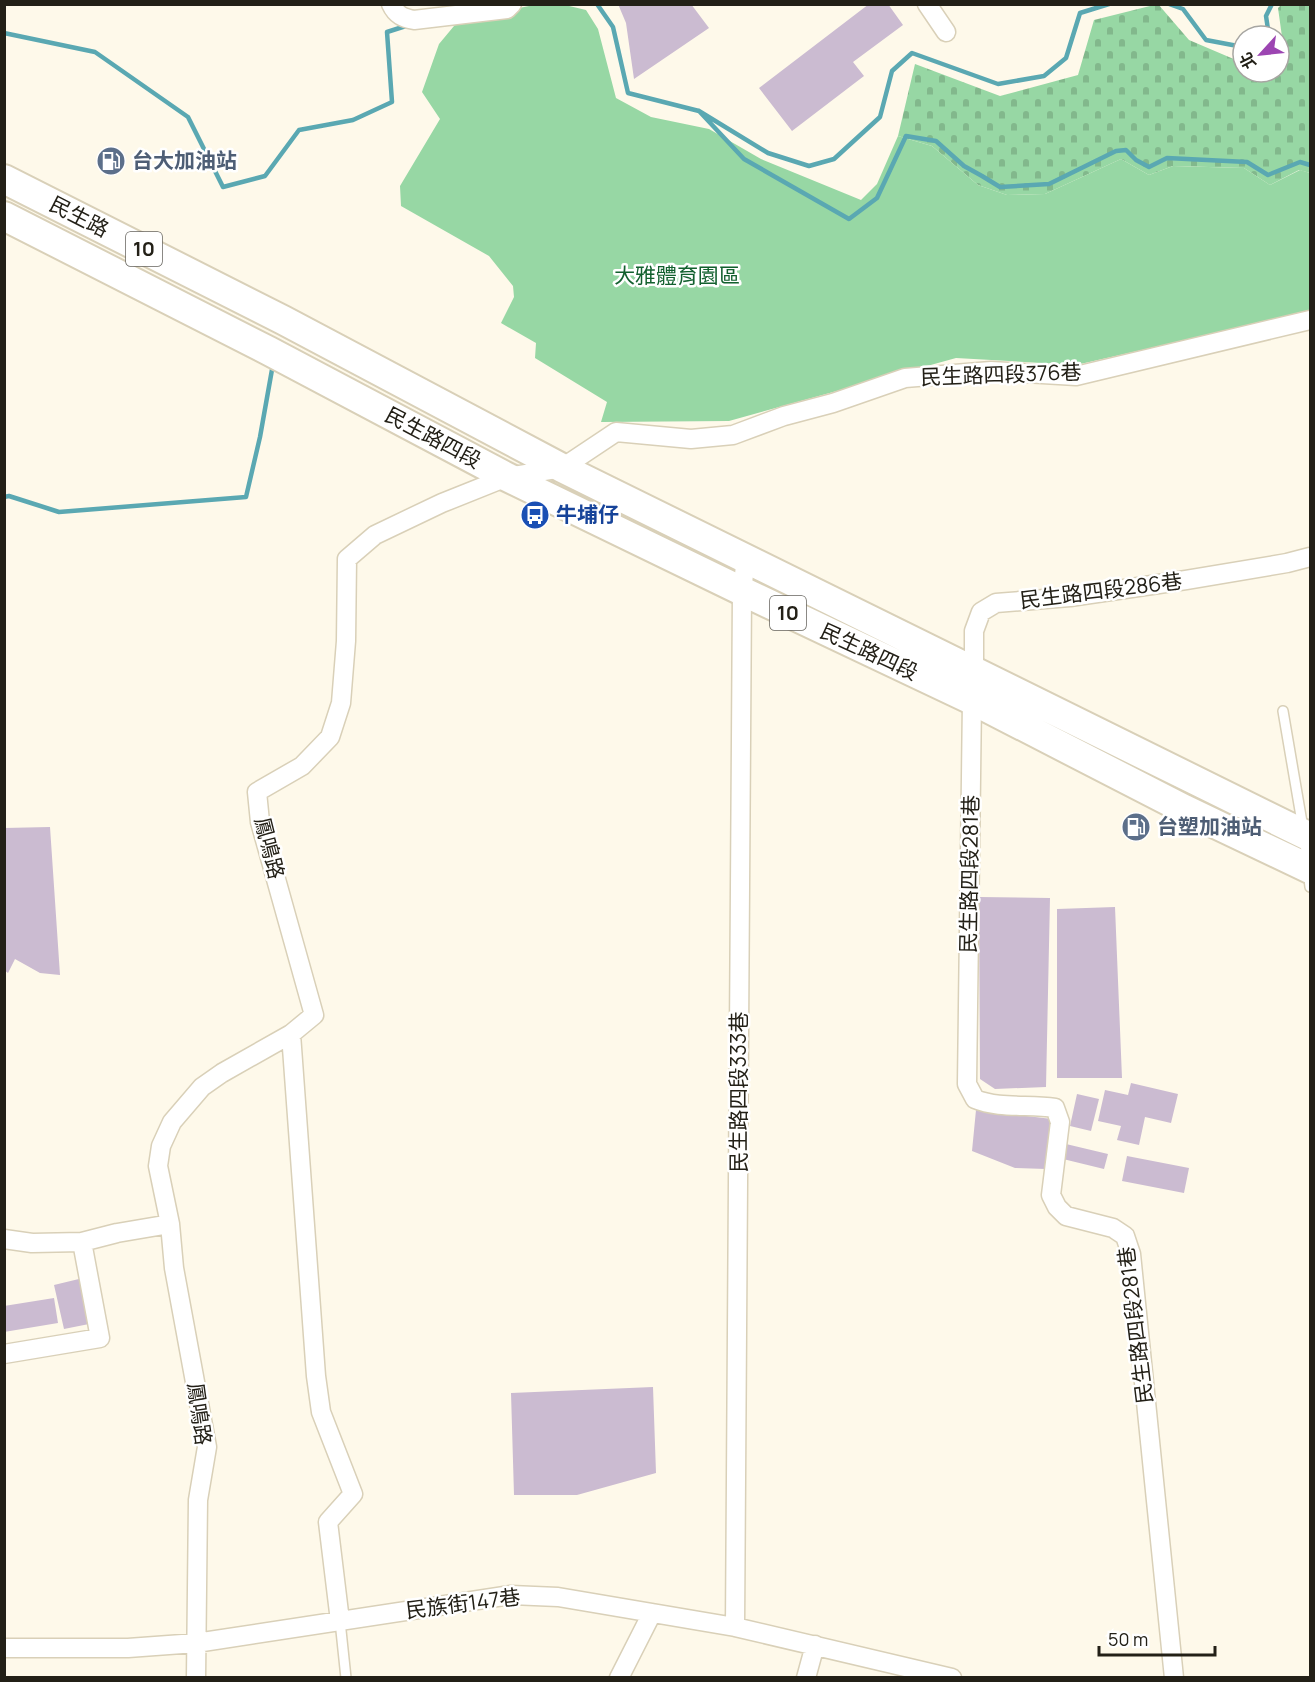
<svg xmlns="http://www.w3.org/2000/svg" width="1315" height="1682" font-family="Manrope,'Noto Sans TC',sans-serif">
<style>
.cemetery{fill:url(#cemetery-stones)}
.park{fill:#97d7a4}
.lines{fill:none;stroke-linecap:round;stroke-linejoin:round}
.stream{stroke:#5aa8b2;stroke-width:4.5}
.building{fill:#cbbbd1}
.lane-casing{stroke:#d9d0b8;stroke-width:12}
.street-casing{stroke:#d9d0b8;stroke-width:21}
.primary-casing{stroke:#d9d0b8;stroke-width:32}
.lane{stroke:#fff;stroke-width:9}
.street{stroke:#fff;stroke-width:18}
.primary{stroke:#fff;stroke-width:28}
.labels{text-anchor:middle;stroke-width:5;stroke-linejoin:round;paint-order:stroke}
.shield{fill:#fff;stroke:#65635d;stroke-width:1.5}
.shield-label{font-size:20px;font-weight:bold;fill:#232017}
.service-label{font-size:21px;font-weight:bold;fill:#4e5e75;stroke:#fff;text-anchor:start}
.street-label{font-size:21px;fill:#232017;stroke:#fff}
.park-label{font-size:21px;fill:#12602e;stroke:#fff}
.transit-label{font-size:21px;font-weight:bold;fill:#164399;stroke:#fff;text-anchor:start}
</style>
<defs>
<pattern id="cemetery-stones" width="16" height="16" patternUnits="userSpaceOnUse" patternTransform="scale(1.5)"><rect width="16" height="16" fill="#97d7a4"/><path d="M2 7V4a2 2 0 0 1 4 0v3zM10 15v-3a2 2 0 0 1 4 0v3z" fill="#82b88c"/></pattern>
</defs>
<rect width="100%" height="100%" fill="#fef9ea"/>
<path class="cemetery" d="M1158 4 1189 40 1243 63V72H1279V56L1284 51 1278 8 1281 5H1310V173L1299 170 1270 185 1244 168 1173 166 1149 175 1121 159 1045 194 1007 195 978 185 932 146 898 136 915 64 1000 96 1078 75 1094 20Z"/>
<path class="park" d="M534 5H565L586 10 598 29 616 98 651 117 709 129 761 159 861 200 877 184 898 136 932 146 978 185 1007 195 1045 194 1121 159 1149 175 1173 166 1244 168 1270 185 1300 170 1310 173V312L1076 365 956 358 729 421 601 422 607 402 535 358 536 343 501 323 514 297 513 286 489 256 401 206 400 186 440 119 422 92 439 44 459 20Z"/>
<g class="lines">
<path class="stream" d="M597 4 613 27 628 93 699 111 768 153 809 166 834 159 880 117 892 71 912 53 998 84 1044 76 1066 58 1080 13 1109 4
M1169 4 1183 9 1206 40 1243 47
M4 33 95 52 188 117 223 187 265 176 299 130 353 120 392 102 387 32 409 25
M1269 36 1266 16 1272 4
M699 111 744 159 849 219 877 198 906 136 936 141 964 166 982 176 1000 187 1049 184 1116 151 1126 150 1136 160 1149 167 1167 158 1247 162 1268 175 1300 162 1310 165
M4 497 9 496 59 512 246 497 260 437 273 364"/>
</g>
<path class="building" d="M618 4H691L709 28 634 79 626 23Z
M869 4H888L903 25 853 62 864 76 792 131 759 88Z
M50 827 60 975 40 973 15 959 8 973 4 970V828Z
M979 897 1050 898 1046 1087 995 1089 980 1079Z
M1115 907 1122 1078H1057V909Z
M1131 1083 1178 1094 1171 1123 1145 1117 1139 1145 1117 1140 1121 1126 1098 1121 1105 1090 1128 1095Z
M1077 1094 1099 1099 1091 1131 1070 1126Z
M976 1110 1052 1119 1046 1169 1015 1168 972 1151Z
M1066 1144 1108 1154 1104 1169 1063 1159Z
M1127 1156 1189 1168 1184 1193 1122 1181Z
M83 1278 94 1323 64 1329 54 1285Z
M54 1298 58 1323 4 1332V1306Z
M653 1387 656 1473 577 1495H514L511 1393Z"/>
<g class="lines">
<g class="lane-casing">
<path id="lane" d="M1283 711 1304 834 1310 887
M340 1621 346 1678"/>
</g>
<g class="street-casing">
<path id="street" d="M391 4C396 15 403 18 414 20L507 9 512 4
M927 4 946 32
M291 1034 316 1376 321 1412 353 1494 328 1522 340 1621
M4 1239 32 1243 82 1242 117 1233 170 1224
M4 1354 100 1338 82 1242
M735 1627 742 591 746 558
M4 1648H128L196 1643 511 1595 558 1597 735 1627 952 1678
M196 1678 198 1500 207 1447 174 1268 170 1224 158 1166 161 1146 172 1122 202 1087 222 1073 291 1034 314 1015 260 822 257 792 302 766 330 737 341 703 346 641 347 559 375 535 442 503 507 477 562 468 616 432 691 439 733 435 784 416 833 403 905 378 991 371 1076 376 1310 320
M619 1678 652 1613
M806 1678 815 1645
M1174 1678 1131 1254 1125 1236 1113 1228 1066 1216 1057 1207 1051 1195 1060 1122 1055 1108C1029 1104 999 1109 975 1099L967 1084 972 700 974 671V631L981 612 996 603 1070 597 1186 580 1287 563 1310 557"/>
</g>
<g class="primary-casing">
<path id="primary" d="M4 179 283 320 562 468 1310 837
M4 216 269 351 507 477 742 591 972 700 1184 809 1310 869"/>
</g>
<use href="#lane" class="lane"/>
<use href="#street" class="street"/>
<use href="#primary" class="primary"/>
</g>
<defs>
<g id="fuel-disc" transform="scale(1.5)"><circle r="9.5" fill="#5c6f8a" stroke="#fff"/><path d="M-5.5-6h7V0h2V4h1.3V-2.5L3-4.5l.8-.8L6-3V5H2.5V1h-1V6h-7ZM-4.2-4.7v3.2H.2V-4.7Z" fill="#fff"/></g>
<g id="bus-disc" transform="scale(1.5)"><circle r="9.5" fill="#1a4fb4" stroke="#fff"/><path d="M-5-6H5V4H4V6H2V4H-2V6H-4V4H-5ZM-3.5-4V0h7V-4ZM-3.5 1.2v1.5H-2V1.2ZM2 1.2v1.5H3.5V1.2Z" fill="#fff"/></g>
</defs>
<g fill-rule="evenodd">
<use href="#fuel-disc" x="111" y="161"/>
<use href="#bus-disc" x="535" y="515"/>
<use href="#fuel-disc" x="1136" y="827"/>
</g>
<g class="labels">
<g class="shield">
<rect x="126" y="232" width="36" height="34" rx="4.5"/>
<rect x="770" y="596" width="36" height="34" rx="4.5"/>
</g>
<g class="shield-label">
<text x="144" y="256">10</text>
<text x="788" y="620">10</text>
</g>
<g class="service-label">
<text x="132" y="168">台大加油站</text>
<text x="1157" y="834">台塑加油站</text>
</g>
<g class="street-label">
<text transform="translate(79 217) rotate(27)" y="7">民生路</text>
<text transform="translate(1001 375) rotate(-2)" y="7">民生路四段376巷</text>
<text transform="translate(433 438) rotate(28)" y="7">民生路四段</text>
<text transform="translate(1101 591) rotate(-7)" y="7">民生路四段286巷</text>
<text transform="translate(869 652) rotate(25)" y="7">民生路四段</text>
<text transform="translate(269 848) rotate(76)" y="7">鳳鳴路</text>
<text transform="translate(970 874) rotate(-89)" y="7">民生路四段281巷</text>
<text transform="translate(739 1092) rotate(-90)" y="7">民生路四段333巷</text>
<text transform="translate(1136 1325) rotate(-97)" y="7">民生路四段281巷</text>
<text transform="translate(199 1414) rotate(82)" y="7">鳳鳴路</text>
<text transform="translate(463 1604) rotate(-7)" y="7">民族街147巷</text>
</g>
<g class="park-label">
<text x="677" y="283">大雅體育園區</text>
</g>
<g class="transit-label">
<text x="556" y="522">牛埔仔</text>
</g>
</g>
<rect width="1315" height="1682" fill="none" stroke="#232017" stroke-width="12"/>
<g transform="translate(1261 54) rotate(243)"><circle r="28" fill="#ffffff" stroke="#a7a6a2" stroke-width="1.5"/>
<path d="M0-4.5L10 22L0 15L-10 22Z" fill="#9c45b2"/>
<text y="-9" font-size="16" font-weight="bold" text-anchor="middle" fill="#232017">北</text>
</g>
<path d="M1099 1646v9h116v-9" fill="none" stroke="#232017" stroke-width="3"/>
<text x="1108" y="1646" font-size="18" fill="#232017" stroke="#ffffff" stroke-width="4.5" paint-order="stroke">50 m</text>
</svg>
